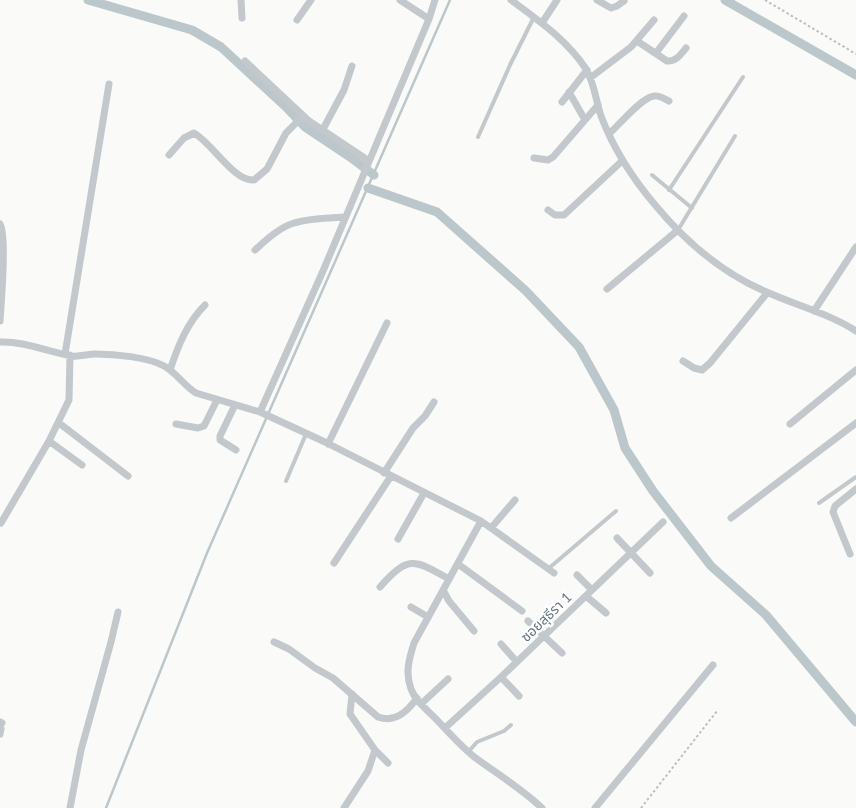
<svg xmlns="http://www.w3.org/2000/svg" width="856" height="808" font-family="Lato,'Noto Sans Thai',sans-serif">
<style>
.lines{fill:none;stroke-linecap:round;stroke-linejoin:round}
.stream{stroke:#bbc7cb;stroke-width:2.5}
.canal{stroke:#bbc7cb;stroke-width:9}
.path{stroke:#bbbfc2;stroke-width:2;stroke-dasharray:2.5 2.5;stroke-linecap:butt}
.service{stroke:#c3c8cc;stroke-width:4}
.minor{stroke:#c3c8cc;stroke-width:7}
.labels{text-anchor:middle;stroke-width:5;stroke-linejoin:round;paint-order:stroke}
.street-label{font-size:14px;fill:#657683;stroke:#fff}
</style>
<rect width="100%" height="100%" fill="#fafaf8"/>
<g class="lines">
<path class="stream" d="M106 808 207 553 450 0"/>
<path class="canal" d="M88 0 192 30 221 47 286 107 305 127 350 157 374 175
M725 0 856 75
M368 188 437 212 526 291 579 347 614 410 625 448 653 491 711 566 766 615 856 722"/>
<path class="path" d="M765 0 856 54
M641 808 717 711"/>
<path class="service" d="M478 137 510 65 534 17
M652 175 692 208
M669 190 743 77
M678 230 735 136
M286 481 306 434
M819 503 856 477
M548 569 616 511
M469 751 477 742 504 731 511 725"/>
<path class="minor" d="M241 0 242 18
M400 0 429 19
M511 0C538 20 567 40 586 69 594 82 596 101 601 116 614 150 632 178 656 206 686 242 725 275 769 293 798 306 830 314 856 331
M597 0 611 8 617 6 624 1
M297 20 311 0
M542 23 557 0
M637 41 667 61C676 62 681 54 686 48
M656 53 684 16
M245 61 309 121 369 161
M590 78 631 47 654 20
M569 92 585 120
M562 102 587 70
M322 131 344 90 352 66
M609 134C619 125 642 97 654 96 659 95 665 99 669 101
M169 155 184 138 194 133C212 143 234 182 254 180L267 169 286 133 303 116
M534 158 548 160 553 157 598 105
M548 210 555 215H564L622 161
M0 224C7 236 1 304 0 321
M255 250C266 240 280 227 294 223 310 218 328 218 345 217
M607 289 678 230
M814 311 856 247
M0 342C24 341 48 352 72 356 80 357 88 354 95 354 114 354 148 357 164 366 177 373 184 386 196 393L260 412 325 442 481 521 554 573
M65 354 109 84
M683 361 694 368 702 370 710 363 767 293
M170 370C178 346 187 323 205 305
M235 405 220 436V440L236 450
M260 412 323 271 429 19 435 0
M59 423 128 476
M176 424 198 428 204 426 217 400
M790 424 856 370
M49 441 82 465
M328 444 387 323
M384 473 413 428 425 416 434 402
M731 518 856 423
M481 521 414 643C409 659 405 673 411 689 415 700 425 708 433 716 447 730 461 747 477 759 499 775 522 789 542 808
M1 523 49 441 69 400 70 355
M491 528 515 500
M617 538 650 573
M398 539 424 493
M850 554 833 512 835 506 856 489
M334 563 391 476
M458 564 522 611
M577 575 592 590
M380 587C409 554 415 560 449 579
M443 590 449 601 474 631
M586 596 606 613
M411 607 428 617
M528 621 562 653
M274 642 289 649 315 668 333 678 378 717C395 723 407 712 417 698
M501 644 517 662
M501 677 519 696
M421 704 448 679
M0 722 2 723
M445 728 501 677 663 522
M0 734 1 729
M375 750 388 763
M70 808 81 750 111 642 118 612
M344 808 368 771 375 750 350 714 352 694
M595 808 713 665"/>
</g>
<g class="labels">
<g class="street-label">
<text transform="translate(546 617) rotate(-44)" y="5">ซอยสุธีรา 1</text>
</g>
</g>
</svg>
